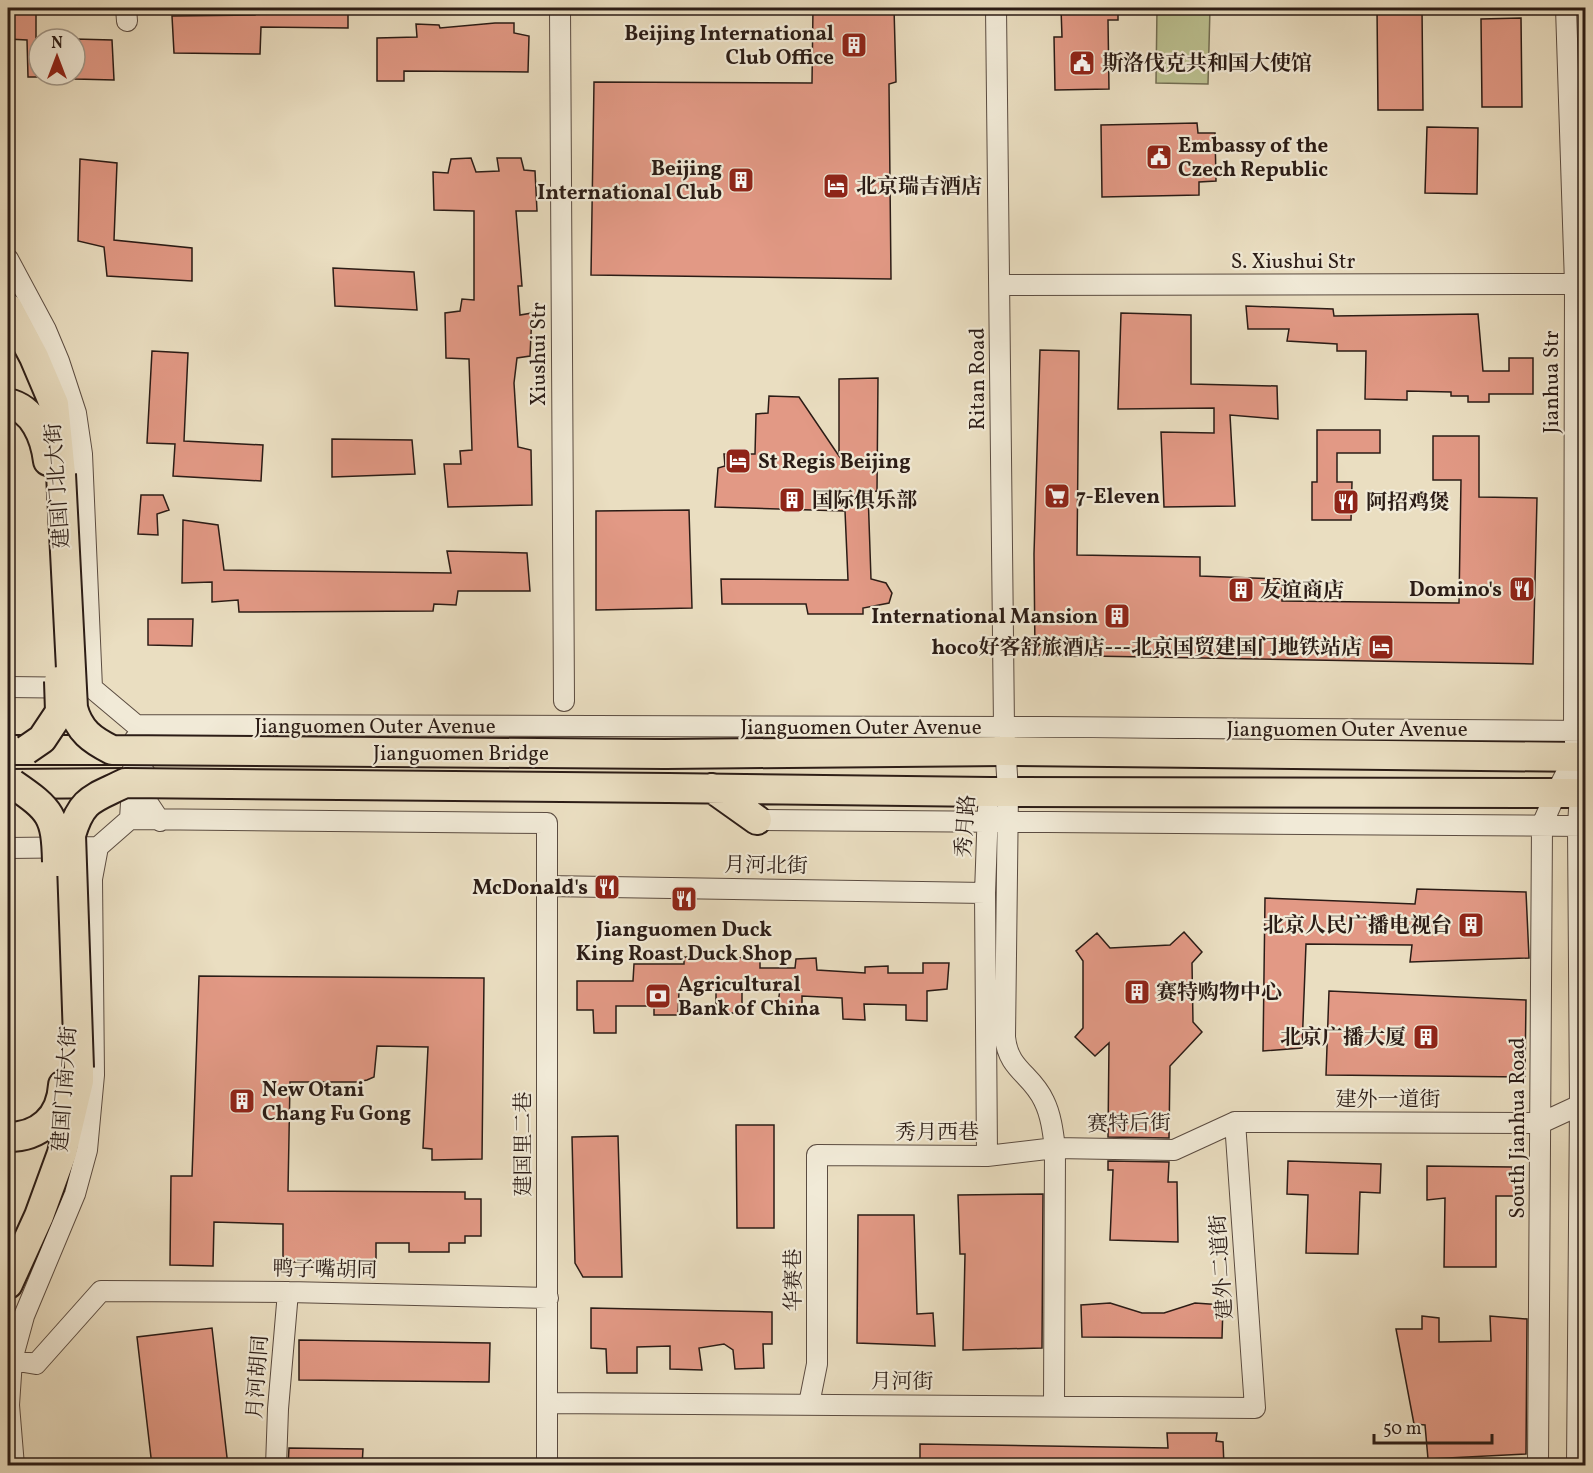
<svg xmlns="http://www.w3.org/2000/svg" width="1593" height="1473" font-family="Vollkorn,'Noto Serif SC',serif">
<style>
.green{fill:#bbc090;stroke:#736e53;stroke-width:1.5}
.building{fill:#e29985;stroke:#2b1c16;stroke-width:1.5}
.lines{fill:none;stroke-linecap:round;stroke-linejoin:round}
.minor-casing{stroke:#5b4c41;stroke-width:22}
.highway-casing{stroke:#2b1c16;stroke-width:32}
.minor{stroke:#f1ead7;stroke-width:20}
.highway{stroke:#eadec1;stroke-width:28}
.highway-bridge-casing{stroke:#2b1c16;stroke-width:32;stroke-linecap:butt}
.highway-bridge{stroke:#eadec1;stroke-width:28}
.labels{text-anchor:middle;stroke-width:4.5;stroke-linejoin:round;paint-order:stroke}
.poi-label{font-size:21px;font-weight:bold;fill:#2b1c16;stroke:#f1ead7;text-anchor:start}
.street-label{font-size:21px;fill:#2b1c16;stroke:#f1ead7}
</style>
<rect width="100%" height="100%" fill="#eadec1"/>
<filter id="stains"><feTurbulence type="fractalNoise" baseFrequency=".00333" numOctaves="4"/><feColorMatrix values="0 0 0 0 .2 0 0 0 0 .09 0 0 0 0 .02 0 0 0 .5 -.17"/></filter>
<radialGradient id="worn" r=".72"><stop offset=".6" stop-color="#630" stop-opacity="0"/><stop offset="1" stop-color="#630" stop-opacity=".3"/></radialGradient>
<path class="green" d="M1157 8H1210L1208 84 1156 83Z"/>
<path class="building" d="M8 8H36V38H39V77H28L27 40 8 39Z
M255 8H348V28L261 27 260 54 174 53 172 16 255 15Z
M813 8H894L896 82 889 84 891 279 591 275 594 82 812 83Z
M1061 8H1118V20H1108L1109 89 1055 90 1054 37H1062Z
M1377 8H1422L1423 110H1378Z
M1521 18 1522 107H1482L1481 19Z
M495 23H514V33L529 36 528 72 404 71V81H377V38L417 37 416 24 439 25 440 28Z
M75 39 112 40 114 80 75 79Z
M1197 123 1198 133H1215L1216 181 1199 182V195L1102 197 1101 125Z
M1427 127 1478 128 1477 194 1425 193Z
M471 158 476 172 499 171 497 158H521L524 170 535 171 537 211H516L522 286H518L520 315 532 313 530 356 517 358 514 383 518 447 531 450 532 505 448 507 444 464H461L460 451 472 450 469 359 446 358 445 313 460 311 462 299 474 300V211L434 210 433 172 448 173 451 159Z
M80 159 117 163 114 240 192 248V281L107 276 104 247 78 241Z
M333 268 414 272 417 310 335 306Z
M1246 306 1333 309 1334 316 1478 314 1483 371H1509V358H1533V394H1489V402H1468V396H1451V392L1407 391V400L1365 399 1366 351H1337V344L1287 341 1289 329H1248Z
M1121 313 1191 315V384L1277 386 1278 419 1230 415 1235 506 1164 507 1161 432 1214 433V408L1118 409Z
M1040 350 1079 351 1077 555 1200 557V576L1282 579V601L1459 603 1461 480H1433V436H1479V497L1537 498 1533 664 1035 655 1034 554Z
M152 351 188 353 184 441 263 445 261 481 173 476 175 444 147 443Z
M878 378 877 491 868 492 871 579 886 583 892 593 889 603 863 608V614H808L806 604H722L721 579 848 580 845 511 715 507 718 468 725 466 724 454H755L756 414 768 413 769 396 799 397 839 456V379Z
M1317 430H1380V453H1337V482H1352L1351 520H1312V482H1317Z
M332 439 412 440 415 474 332 477Z
M141 495H163L169 510 157 514 158 535 138 534Z
M689 510 692 608 596 610V511Z
M183 520 218 525 224 570 451 573 447 551 527 553 530 591H458L456 605 434 604 433 611 239 612 238 600 212 602V582L182 583Z
M148 619H193L192 646 148 645Z
M1417 889 1526 892 1529 958 1410 962 1412 945 1306 944 1302 1048 1263 1051 1265 898 1415 904Z
M1184 932 1202 952 1192 963 1193 1022 1202 1032 1170 1066 1169 1138 1108 1137 1109 1043 1095 1056 1075 1037 1083 1028V961L1076 951 1097 933 1110 948 1170 945Z
M684 957 760 958V968H795L796 959 816 958 817 970 865 973V967L888 966V973H923V963H949L947 989 927 991V1021L906 1020V1005L864 1004 865 1020 843 1019 842 998 802 996V1007L778 1005 780 988H742V1013H716V991H679L678 1015H654V1006H616V1033H594L593 1010H577V981H633L634 964H684Z
M199 976 484 978 482 1159 432 1160V1149L423 1148 428 1047 377 1046 374 1077 367 1080 358 1082H290L288 1191 465 1192V1199H481V1236H465V1243H449V1252H409V1243H376V1262H283V1224L214 1222 213 1266 170 1265 171 1176H192Z
M1329 991 1526 1000 1525 1077 1326 1075Z
M736 1125H774V1228H737Z
M618 1136 622 1277H583L575 1263 572 1137Z
M1108 1161 1169 1162 1168 1182H1177L1178 1242 1110 1240 1113 1170H1108Z
M1288 1161 1381 1164 1380 1193 1360 1192 1358 1254 1306 1253 1308 1195 1287 1194Z
M1427 1166 1512 1167 1515 1196H1496V1267H1444L1445 1198 1427 1200Z
M1043 1194 1042 1348 963 1350 965 1254H960L958 1195Z
M858 1215H914L917 1314 933 1313 935 1346 857 1343Z
M1110 1303 1142 1313H1164L1195 1303 1223 1305 1222 1338 1082 1337 1081 1305Z
M591 1308 772 1312V1344H763L764 1368 735 1369 733 1350 724 1344 699 1348 702 1370 670 1369V1346L637 1347V1373H607L606 1349 591 1348Z
M1422 1316 1439 1318V1342L1491 1341 1490 1316 1527 1319 1526 1454 1428 1459 1425 1425 1414 1424 1396 1329H1422Z
M212 1328 228 1466H152L137 1337Z
M299 1340 490 1343 489 1382 299 1380Z
M1167 1433H1217L1216 1441 1223 1442 1224 1466H1194V1461L1152 1462V1466H920V1444L1168 1448Z
M289 1448 363 1449 362 1466H288Z"/>
<g class="lines">
<g class="minor-casing">
<path id="minor" d="M126 8 127 21
M560 8 564 701
M996 8 1004 727 1008 791 1005 1037C1008 1070 1032 1074 1044 1101 1051 1115 1053 1132 1055 1148L1054 1405
M1566 8 1575 284 1574 731 1580 793 1578 826 1580 1105 1577 1466
M8 259 46 330 59 361 76 413 82 454 92 688
M1000 285 1586 284
M8 687 92 688 136 725
M136 725 1046 727 1586 731
M145 773 144 797 160 821
M130 819 547 823V1466
M757 820 1586 826
M8 848 98 847 130 819 135 739
M546 886 985 893
M987 1156 985 893 988 808
M12 1360 36 1364 101 1291 288 1292 548 1298
M548 1403 1255 1408 1235 1122
M809 1404 817 1364V1155L987 1156 1055 1148 1174 1150 1235 1122 1541 1123 1580 1105H1586
M14 1466 9 1405 12 1360 24 1316 75 1194 87 1150 94 1075 92 879 98 847
M276 1466 278 1409 288 1292
M1538 1466 1542 825 1556 793 1575 756"/>
</g>
<g class="highway-casing">
<path id="highway" d="M8 308 34 357 54 404 61 474
M8 403C34 409 45 437 48 461
M8 750H112
M665 754 1004 751 1586 757
M8 784 125 783
M668 788 990 792 1586 793
M712 788 757 820
M8 1137C39 1137 61 1118 63 1085
M8 1284 39 1216 62 1153 79 1081V1068"/>
</g>
<use href="#minor" class="minor"/>
<use href="#highway" class="highway"/>
<g class="highway-bridge-casing">
<path id="highway-bridge" d="M61 474 73 708C79 731 92 740 112 750L665 754
M26 750 42 739 60 712 59 681
M13 784C51 810 56 816 57 862
M79 1068 71 835C82 798 93 799 125 783L668 788"/>
</g>
<use href="#highway-bridge" class="highway-bridge"/>
</g>
<defs>
<g id="building-square" transform="scale(1.35)"><rect x="-9" y="-9" width="18" height="18" rx="4" fill="#8f2418" stroke="#f1ead7"/><path d="M-4-6H4V6H1V3H-1V6H-4ZM-2.5-4.3h1.7v1.8h-1.7ZM.8-4.3h1.7v1.8H.8ZM-2.5-1h1.7V.8h-1.7ZM.8-1h1.7V.8H.8Z" fill="#fff"/></g>
<g id="civic-square" transform="scale(1.35)"><rect x="-9" y="-9" width="18" height="18" rx="4" fill="#8f2418" stroke="#f1ead7"/><path d="M-.6-6.5H3V-4.5H.6V-3L4-1V1h2V6H-6V1h2V-1L-.6-3ZM-1.2 2.5V6h2.4V2.5Z" fill="#fff"/></g>
<g id="hotel-square" transform="scale(1.35)"><rect x="-9" y="-9" width="18" height="18" rx="4" fill="#8f2418" stroke="#f1ead7"/><path d="M-6-4.5h1.5V1H6V5H4.5V3h-9V5H-6ZM-4 0a1.8 1.8 0 1 1 3.6 0ZM.5 0V-2.5h3Q6-2.5 6 0Z" fill="#fff"/></g>
<g id="supermarket-square" transform="scale(1.35)"><rect x="-9" y="-9" width="18" height="18" rx="4" fill="#8f2418" stroke="#f1ead7"/><path d="M-6-5.5h2.5l.6 2H6L4.5 2H-2.5L-4.4-4H-6ZM-1.5 3.2a1.3 1.3 0 1 0 .1 0ZM3 3.2a1.3 1.3 0 1 0 .1 0Z" fill="#fff"/></g>
<g id="restaurant-square" transform="scale(1.35)"><rect x="-9" y="-9" width="18" height="18" rx="4" fill="#8f2418" stroke="#f1ead7"/><path d="M-5-6h1v4h1v-4h1v4h1v-4h1v5L-1.5 .5V6h-2V.5L-5-1ZM5-6V6H3V1.5H1.5Q1.5-4 5-6Z" fill="#fff"/></g>
<g id="bank-square" transform="scale(1.35)"><rect x="-9" y="-9" width="18" height="18" rx="4" fill="#8f2418" stroke="#f1ead7"/><path d="M-6-4H6V4H-6ZM0-2.3a2.3 2.3 0 1 0 0 4.6a2.3 2.3 0 1 0 0-4.6Z" fill="#fff"/></g>
</defs>
<g fill-rule="evenodd">
<use href="#building-square" x="854" y="45"/>
<use href="#civic-square" x="1082" y="63"/>
<use href="#civic-square" x="1159" y="157"/>
<use href="#building-square" x="741" y="180"/>
<use href="#hotel-square" x="836" y="186"/>
<use href="#hotel-square" x="738" y="461"/>
<use href="#supermarket-square" x="1057" y="496"/>
<use href="#building-square" x="792" y="500"/>
<use href="#restaurant-square" x="1346" y="502"/>
<use href="#restaurant-square" x="1522" y="589"/>
<use href="#building-square" x="1241" y="590"/>
<use href="#building-square" x="1117" y="616"/>
<use href="#hotel-square" x="1381" y="647"/>
<use href="#restaurant-square" x="607" y="887"/>
<use href="#restaurant-square" x="684" y="899"/>
<use href="#building-square" x="1471" y="925"/>
<use href="#building-square" x="1137" y="992"/>
<use href="#bank-square" x="658" y="996"/>
<use href="#building-square" x="1426" y="1037"/>
<use href="#building-square" x="242" y="1101"/>
</g>
<g class="labels">
<g class="poi-label">
<text x="834" y="40" text-anchor="end">Beijing International<tspan x="834" dy="24">Club Office</tspan></text>
<text x="1102" y="70">斯洛伐克共和国大使馆</text>
<text x="1178" y="152">Embassy of the<tspan x="1178" dy="24">Czech Republic</tspan></text>
<text x="722" y="175" text-anchor="end">Beijing<tspan x="722" dy="24">International Club</tspan></text>
<text x="856" y="193">北京瑞吉酒店</text>
<text x="758" y="468">St Regis Beijing</text>
<text x="1076" y="503">7-Eleven</text>
<text x="812" y="507">国际俱乐部</text>
<text x="1366" y="509">阿招鸡煲</text>
<text x="1502" y="596" text-anchor="end">Domino's</text>
<text x="1260" y="597">友谊商店</text>
<text x="1098" y="623" text-anchor="end">International Mansion</text>
<text x="1362" y="654" text-anchor="end">hoco好客舒旅酒店---北京国贸建国门地铁站店</text>
<text x="588" y="894" text-anchor="end">McDonald's</text>
<text x="1452" y="932" text-anchor="end">北京人民广播电视台</text>
<text x="684" y="936" text-anchor="middle">Jianguomen Duck<tspan x="684" dy="24">King Roast Duck Shop</tspan></text>
<text x="678" y="991">Agricultural<tspan x="678" dy="24">Bank of China</tspan></text>
<text x="1156" y="999">赛特购物中心</text>
<text x="1406" y="1044" text-anchor="end">北京广播大厦</text>
<text x="262" y="1096">New Otani<tspan x="262" dy="24">Chang Fu Gong</tspan></text>
</g>
<g class="street-label">
<text x="1293" y="268">S. Xiushui Str</text>
<text transform="translate(538 354) rotate(-90)" y="7">Xiushui Str</text>
<text transform="translate(977 379) rotate(-90)" y="7">Ritan Road</text>
<text transform="translate(1551 382) rotate(-90)" y="7">Jianhua Str</text>
<text transform="translate(57 486) rotate(-94)" y="7">建国门北大街</text>
<text x="375" y="733">Jianguomen Outer Avenue</text>
<text x="861" y="734">Jianguomen Outer Avenue</text>
<text x="1347" y="736">Jianguomen Outer Avenue</text>
<text x="461" y="760">Jianguomen Bridge</text>
<text transform="translate(965 826) rotate(-86)" y="7">秀月路</text>
<text transform="translate(766 865) rotate(1)" y="7">月河北街</text>
<text transform="translate(64 1089) rotate(-86)" y="7">建国门南大街</text>
<text x="1388" y="1106">建外一道街</text>
<text transform="translate(1129 1123) rotate(-1)" y="7">赛特后街</text>
<text transform="translate(1517 1128) rotate(-90)" y="7">South Jianhua Road</text>
<text x="937" y="1139">秀月西巷</text>
<text transform="translate(523 1144) rotate(-90)" y="7">建国里二巷</text>
<text transform="translate(1221 1267) rotate(-94)" y="7">建外二道街</text>
<text transform="translate(325 1269) rotate(1)" y="7">鸭子嘴胡同</text>
<text transform="translate(793 1280) rotate(-90)" y="7">华赛巷</text>
<text transform="translate(257 1377) rotate(-86)" y="7">月河胡同</text>
<text x="902" y="1388">月河街</text>
</g>
</g>
<rect width="1593" height="1473" fill="none" stroke="#eadec1" stroke-width="30"/>
<rect x="9" y="9" width="1575" height="1455" fill="none" stroke="#2b1c16" stroke-width="3"/>
<rect x="15" y="15" width="1563" height="1443" fill="none" stroke="#2b1c16" stroke-width="1.5"/>
<g transform="translate(57 57)"><circle r="28" fill="#f1ead7" stroke="#a2988a" stroke-width="1.5"/>
<path d="M0-4.5L10 22L0 15L-10 22Z" fill="#8f2418"/>
<text y="-9" font-size="16" font-weight="bold" text-anchor="middle" fill="#2b1c16">N</text>
</g>
<path d="M1374 1434v9h118v-9" fill="none" stroke="#2b1c16" stroke-width="3"/>
<text x="1383" y="1434" font-size="18" fill="#2b1c16" stroke="#f1ead7" stroke-width="4.5" paint-order="stroke">50 m</text>
<rect width="100%" height="100%" filter="url(#stains)"/>
<rect width="100%" height="100%" fill="url(#worn)"/>
</svg>
